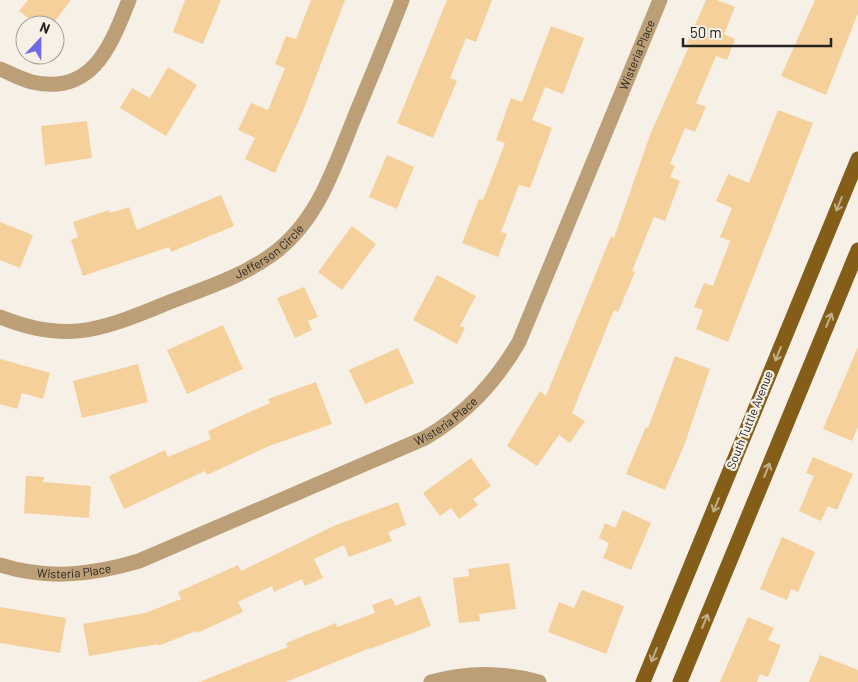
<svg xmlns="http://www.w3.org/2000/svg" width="858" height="682" font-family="Barlow,sans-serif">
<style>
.building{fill:#f6d09a}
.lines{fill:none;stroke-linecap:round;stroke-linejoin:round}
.minor{stroke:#bc9f77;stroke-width:15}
.major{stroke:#845d18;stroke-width:15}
.oneway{stroke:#c3ae8a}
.labels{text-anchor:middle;stroke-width:4.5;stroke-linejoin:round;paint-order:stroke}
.street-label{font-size:12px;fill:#272421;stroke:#f6f0e7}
</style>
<rect width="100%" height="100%" fill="#f6f0e7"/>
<path class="building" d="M28 0H71L52 25H38L19 11Z
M185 0H221L203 44 173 32Z
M311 0H345L303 111 275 173 245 159 255 138 238 130 251 103 268 110 285 68 275 64 286 36 296 39Z
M447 0H492L476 42 466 38 450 78 457 81 433 138 397 123Z
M706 0H717L735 7 724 34 735 39 727 60 716 56 696 103 706 107 695 132 685 128 670 164 675 166 670 177 680 181 665 221 654 217 632 271 635 272 618 312 614 310 572 413 585 421 570 443 559 435 537 466 507 446 540 391 546 396 611 236 614 238 650 135 690 44 687 43Z
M815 0H858V13L826 95 781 76Z
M551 26 584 38 563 94 545 87 532 120 552 128 530 188 519 185 501 232 507 234 498 257 462 243 479 199 483 200 505 143 496 140 511 98 522 102Z
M168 67 197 85 166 136 120 108 132 88 150 98Z
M778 110 813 123 728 342 696 329 703 310 694 307 704 283 713 286 730 241 720 237 732 208 716 201 728 174 749 183Z
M87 121 92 158 45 165 41 126Z
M387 155 414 167 397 209 369 197Z
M221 195 234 226 171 252 169 247 83 276 71 240 78 237 73 222 109 210 110 213 129 207 137 230Z
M0 222 33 235 20 268 0 260Z
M352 226 376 244 342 290 318 272Z
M437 275 476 296 460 326 465 328 457 344 413 320Z
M304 287 318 317 308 321 312 330 295 338 277 298Z
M223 325 243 369 187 394 167 350Z
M858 347V427L852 441 823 429Z
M398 348 414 383 365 404 349 370Z
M675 356 710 369 685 443 665 490 626 474 646 427 648 428Z
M0 359 50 373 43 399 22 393 17 409 0 404Z
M138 364 148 402 82 418 73 381Z
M316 382 332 424 269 446 207 475 205 471 124 509 109 476 165 450 168 457 211 439 208 431 270 403 268 399Z
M813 457 853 474 837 510 828 506 821 521 799 511 814 476 806 473Z
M471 458 491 486 473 499 478 505 459 519 451 508 440 516 423 493Z
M26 476 44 477 43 482 91 486 89 518 24 513Z
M398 502 406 525 388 532 392 541 349 557 344 545 314 559 323 578 305 586 302 579 274 592 272 586 238 602 243 612 197 633 196 631 158 646V644L89 656 83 624 145 613 181 599 178 592 238 565 241 571 336 525Z
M623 510 651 523 631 570 603 558 609 543 599 538 605 523 615 528Z
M782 537 815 552 798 592 791 589 787 600 760 589Z
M509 563 516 609 479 614 480 621 459 623 453 578 469 576 468 569Z
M582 590 624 606 606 654 548 632 559 602 574 608Z
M420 596 431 626 370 649V648L286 682H199L288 647 286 643 336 623 337 627 375 613 372 605 392 598 395 606Z
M0 607 66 618 60 653 0 643Z
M748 617 774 628 768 640 781 645 768 677 760 674 757 682H720Z
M820 655 858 670V682H809Z"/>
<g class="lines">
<g class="minor">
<path d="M0 69C10 73 21 79 32 82 93 96 111 45 129 0"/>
<path id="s1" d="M0 317C64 343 99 331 160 306 196 291 238 279 270 256 318 223 334 167 355 116 371 77 387 39 402 0"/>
<path id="s2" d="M0 565C47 580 92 575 139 561L425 438C466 414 495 383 519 342L660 0"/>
<path d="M431 682C467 672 503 672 539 682"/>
</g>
<path class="major" d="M643 682 858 159
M680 682 858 250"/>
</g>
<defs><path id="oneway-shaft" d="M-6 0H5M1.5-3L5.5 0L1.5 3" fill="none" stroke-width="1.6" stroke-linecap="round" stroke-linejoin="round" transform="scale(1.25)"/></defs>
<g class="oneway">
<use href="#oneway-shaft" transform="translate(839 204) rotate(112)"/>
<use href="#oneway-shaft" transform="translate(829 320) rotate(-68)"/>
<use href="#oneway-shaft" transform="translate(778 354) rotate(112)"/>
<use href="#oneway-shaft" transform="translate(767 470) rotate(-68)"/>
<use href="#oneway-shaft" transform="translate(716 505) rotate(112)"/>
<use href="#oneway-shaft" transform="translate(705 621) rotate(-68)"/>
<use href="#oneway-shaft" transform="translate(654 655) rotate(112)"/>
</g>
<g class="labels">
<g class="street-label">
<text dy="4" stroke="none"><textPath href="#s2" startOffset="899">Wisteria Place</textPath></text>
<text dy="4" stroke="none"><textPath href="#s1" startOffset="289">Jefferson Circle</textPath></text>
<text dy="4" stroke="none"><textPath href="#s2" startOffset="479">Wisteria Place</textPath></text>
<text transform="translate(750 420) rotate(-68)" y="4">South Tuttle Avenue</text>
<text dy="4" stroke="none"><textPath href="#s2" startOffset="75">Wisteria Place</textPath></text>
</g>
</g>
<g transform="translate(40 40) rotate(22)"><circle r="24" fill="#f6f0e7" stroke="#a39e98"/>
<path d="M0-4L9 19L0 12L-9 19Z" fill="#7169e3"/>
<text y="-8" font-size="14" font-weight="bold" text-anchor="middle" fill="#272421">N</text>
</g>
<path d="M683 38v8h148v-8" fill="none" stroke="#272421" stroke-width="2.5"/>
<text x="690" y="38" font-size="15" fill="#272421" stroke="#f6f0e7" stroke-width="4" paint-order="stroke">50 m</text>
</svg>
